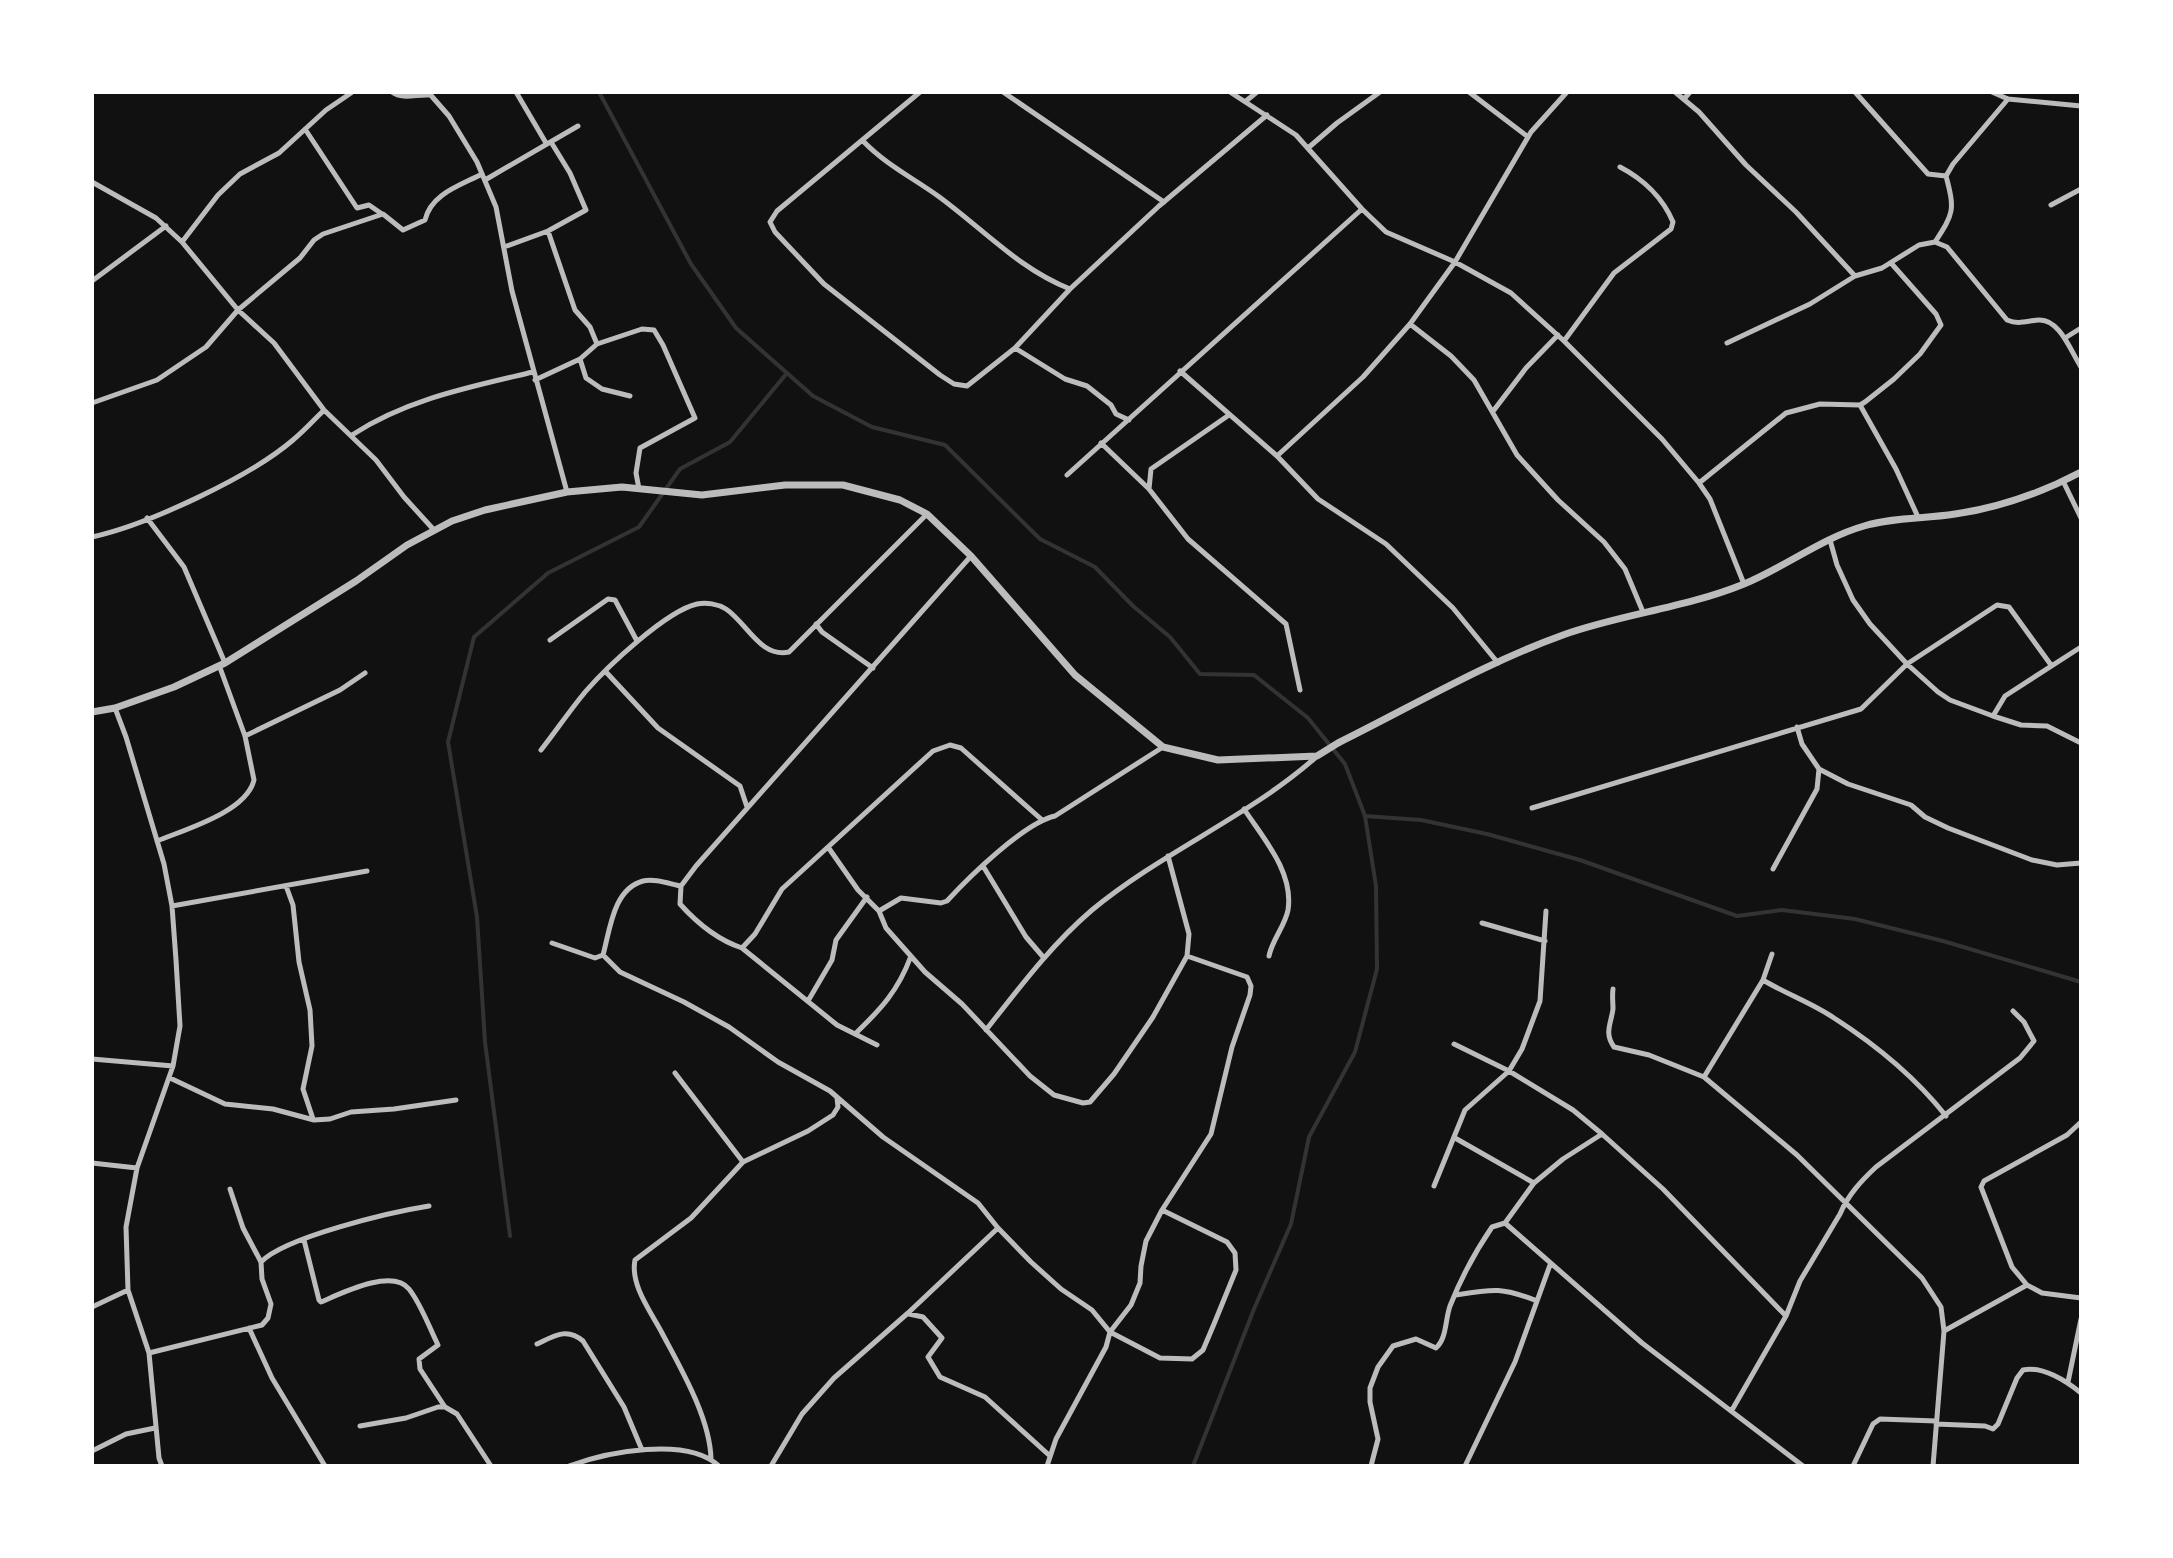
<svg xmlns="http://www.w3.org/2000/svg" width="2173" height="1558" font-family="Georgia,serif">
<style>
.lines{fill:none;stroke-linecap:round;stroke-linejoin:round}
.stream{stroke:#333;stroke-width:4}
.minor{stroke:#bcbcbc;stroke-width:5}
.tertiary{stroke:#bcbcbc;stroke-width:7}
</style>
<rect width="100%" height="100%" fill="#111"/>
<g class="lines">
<path class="stream" d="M599 92 691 264 736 328 813 396 872 427 945 445 1040 539 1095 567 1133 606 1170 637 1200 674 1254 675 1308 718 1345 764 1365 816 1376 886 1377 969 1355 1052 1309 1137 1291 1224 1254 1309 1193 1466
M1365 816 1421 820 1487 834 1580 860 1737 916 1782 910 1855 919 1943 941 2081 982
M510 1236 485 1042 477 917 448 742 474 637 548 573 639 527 680 469 730 442 787 373"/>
<path class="minor" d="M392 92C403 100 417 94 429 95
M428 92 449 116 477 162 496 207 512 291 567 492
M516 92 546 143
M920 92 777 211 770 222 775 232 824 284 940 375 954 384 967 386 1015 348 1070 289 1159 206 1267 115
M1003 92 1164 202
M1230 92 1296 135 1362 209 1386 232 1455 262 1511 293 1564 341 1662 439 1699 483 1710 499 1744 584
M1469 92 1528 137
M1675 92 1699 112 1746 165 1796 212 1855 276
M1855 92 1928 174 1946 176
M1992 92 2008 99 2081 106
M1684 99 1690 92
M1246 101 1257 92
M305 129 357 208 369 205 382 214
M863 141C885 164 913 178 938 196 982 228 1019 269 1070 289
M1308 148 1337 123 1380 92
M485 180 578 126
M92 182 156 218 182 242 238 310 274 343 324 410 376 460 404 497 434 530
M2051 205 2081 189
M548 231 575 310 590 327 597 344 580 359 586 378 602 389 630 396
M182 242 218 195 240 174 279 153 326 110 351 93
M1935 242C1954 213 1955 210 1946 176L1953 164 2008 99
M504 247 548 231 586 210 570 173 551 142
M92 281 166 226
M1410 324 1451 356 1474 380 1517 455 1558 500 1604 542 1625 569 1643 612
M2065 338 2081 328
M1564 341 1614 273 1671 229 1673 222C1663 198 1643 179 1620 167
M1727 343 1810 304 1855 276 1882 268 1919 245 1935 242 1947 247 2007 320C2019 325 2026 321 2039 320 2060 319 2071 352 2081 367
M597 344 642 329 654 330 663 345 695 418 640 448 636 473 639 489
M1015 348 1065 379 1087 386 1111 405 1116 414 1129 420
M1180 371 1277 456 1318 499 1386 544 1453 608 1498 663
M535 380 580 359
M92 403 157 380 206 347 238 310 300 258 314 240 323 234 383 214 403 230 425 220C431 194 459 186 482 174
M1860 405 1896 469 1918 517
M1494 410 1526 368 1558 335
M1229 415 1151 469 1149 489 1188 539 1286 624 1300 690
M352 435C407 399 470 387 533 372
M1101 443 1149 489
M1277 456 1363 377 1410 324 1455 262 1531 132 1567 92
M1067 475 1362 209
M2063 481 2081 518
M1699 483 1786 413 1820 404 1860 405 1865 402 1894 379 1920 354 1941 325 1936 314 1891 263
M147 518 184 567 225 663
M92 537C147 525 250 477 293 440 304 431 314 420 324 410
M1830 540 1837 565 1853 600 1870 624 1907 664 1938 692 1950 700 1993 716 2021 725 2047 726 2081 743
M816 624 822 632 873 668
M550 640 608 599 615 600 637 641
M606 672 658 728 740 786 747 807
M115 708 126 737 164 864 172 906 176 960 180 1026 173 1066 137 1168 126 1227 128 1290 149 1353 159 1458 162 1466
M1993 716 2005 696 2081 647
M1797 727 1802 744 1819 769 1848 784 1911 805 1925 817 1948 828 2032 860 2057 865 2081 863
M245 736 340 690 365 673
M541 750C556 731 570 710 586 691 607 667 666 611 697 604 706 602 718 604 726 609 747 623 760 658 789 652L927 514
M1532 808 1861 709 1907 664 1997 605 2009 607 2051 665
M1244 809C1263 838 1294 872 1288 910 1285 926 1272 940 1269 956
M157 841C186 829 246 812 254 780L245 736 219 665
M828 847 858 890 879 911 886 928 925 972 962 1004 1030 1076 1054 1095 1083 1103 1090 1102 1114 1074 1153 1017 1187 956 1189 934 1168 856
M983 866 1026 937 1044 958
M1773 869 1817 789 1819 769
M286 886 293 905 299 962 310 1010 312 1046 303 1089 313 1119
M172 906 367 871
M879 911 901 898 941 903 947 901C969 877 1024 823 1055 816L1163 747
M1482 923 1545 941
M552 943 595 958 603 955 620 972 684 1002 729 1027 778 1062 830 1091 883 1137 978 1203 998 1228 1031 1262 1061 1289 1092 1310 1110 1332 1160 1358 1192 1359 1203 1350 1214 1324 1236 1270 1235 1253 1227 1242 1162 1210
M742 948 755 934 782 889 933 751 950 745 961 748 1041 819
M603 955C610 930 613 889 643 881 655 878 670 884 681 886
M1763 980C1786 994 1812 1003 1834 1018 1876 1045 1915 1077 1946 1116
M1613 989C1612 996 1613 1002 1613 1009 1611 1024 1604 1033 1614 1047L1649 1055 1704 1077 1797 1155 1922 1278 1941 1307 1944 1331 1933 1466
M808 1001 832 960 836 940 867 897
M986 1030C1019 988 1051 945 1092 910 1162 852 1248 817 1315 758
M855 1034C881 1009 898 991 911 956
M1454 1044 1509 1071 1573 1110 1602 1134 1663 1189 1786 1316
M877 1045 837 1025 742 948C718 940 697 923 680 904L681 886 696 866 971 556
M92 1059 173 1066
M675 1073 743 1162
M1704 1077 1763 980 1772 954
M170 1078 225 1104 273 1109 314 1120 330 1119 351 1112 394 1109 456 1100
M2081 1122 2067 1135 1984 1181 1981 1187 2012 1267 2027 1285 2042 1293 2081 1298
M1602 1134 1563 1159 1534 1183 1505 1223 1642 1343 1803 1466
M1455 1138 1534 1183
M92 1163 137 1168
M1434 1186 1465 1110 1509 1071 1522 1049 1540 1001 1546 911
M304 1240 319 1300 321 1302C342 1293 392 1268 409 1289 421 1304 429 1327 438 1345L419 1359 420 1369 445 1407 457 1414 491 1466
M261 1262C285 1237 391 1212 429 1206
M1456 1295C1493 1289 1502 1287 1537 1301
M92 1307 128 1290
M909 1314 923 1317 942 1338 928 1357 940 1377 985 1397 1050 1456
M249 1328 272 1378 325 1466
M1944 1331 2027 1285
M537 1344C554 1336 567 1327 583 1341L624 1407 642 1450
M149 1353 262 1325 268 1318 271 1304 262 1279 261 1262 243 1228 230 1189
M2068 1382 2081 1319
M1732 1410 1786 1316 1800 1281 1840 1214C1848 1195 1861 1181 1876 1167L2020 1058 2034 1041 2024 1022 2013 1011
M1936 1424 1985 1426 1993 1429 1998 1424 2017 1378 2023 1370C2043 1366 2066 1381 2081 1393
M360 1426 406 1418 438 1407H444
M92 1451 126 1434 155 1428
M711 1459C710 1418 681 1369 662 1333 651 1312 630 1285 635 1260L691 1218 743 1162 808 1131 833 1115 838 1107 837 1098
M569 1466C607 1452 687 1436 719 1466
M771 1466 802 1414 834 1378 908 1313 998 1228
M1047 1466 1056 1439 1106 1347 1110 1332 1131 1305 1140 1283 1141 1266 1146 1241 1162 1210 1211 1134 1232 1047 1250 995 1251 986 1247 977 1187 956
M1371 1466 1378 1439 1370 1402V1388L1378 1367 1393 1346 1416 1339 1436 1348C1447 1338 1445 1320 1450 1306 1461 1278 1475 1252 1492 1227L1505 1223
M1465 1466 1515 1362 1550 1265
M1853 1466 1873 1424 1880 1419 1936 1421"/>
<path class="tertiary" d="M92 712 115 708 174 687 225 663 356 581 407 545 452 521 485 510 567 492 622 487 702 495 785 485H843L900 500 927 514 971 556 1075 675 1163 747 1218 760 1317 756 1338 743C1411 707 1485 663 1563 635 1622 614 1685 608 1744 584 1785 567 1822 538 1864 526 1894 517 1924 519 1955 514 1998 508 2043 492 2081 472"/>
</g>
<rect width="2173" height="1558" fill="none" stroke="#ffffff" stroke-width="188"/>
</svg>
